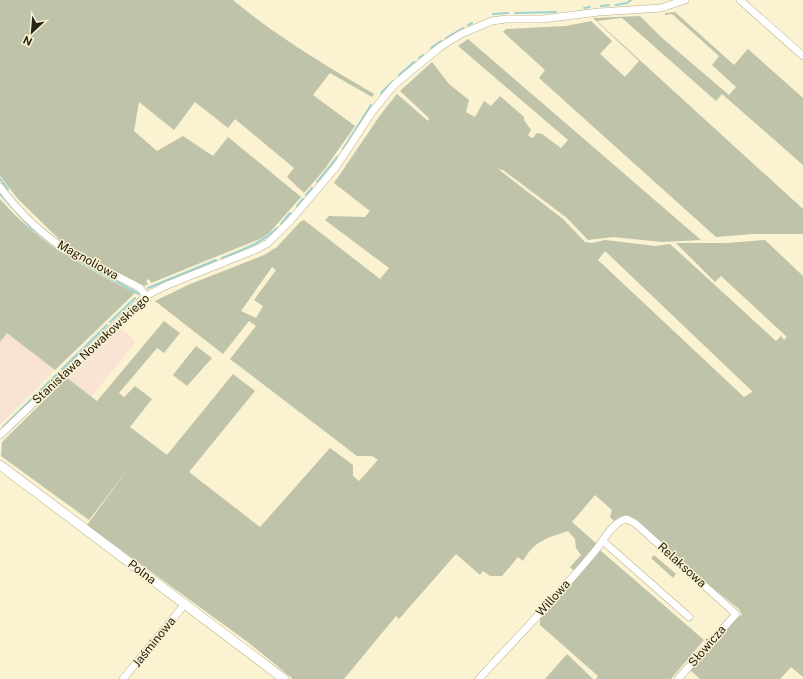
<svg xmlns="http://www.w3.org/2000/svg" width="803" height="679" font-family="'Public Sans',sans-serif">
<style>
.industrial{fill:#f8e3d5}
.green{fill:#bec3aa;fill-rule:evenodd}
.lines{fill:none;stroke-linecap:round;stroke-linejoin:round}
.stream{stroke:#9cd2d3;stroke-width:2}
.minor-casing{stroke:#b9b191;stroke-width:8}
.tertiary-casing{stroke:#b9b191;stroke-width:10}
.minor{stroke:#fff;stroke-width:7}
.tertiary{stroke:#fff;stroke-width:9}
.labels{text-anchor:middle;stroke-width:3;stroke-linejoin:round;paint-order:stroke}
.street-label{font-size:12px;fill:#272317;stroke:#faf2d0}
</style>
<rect width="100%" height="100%" fill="#faf2d0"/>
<path class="industrial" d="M119 328H121L135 341V343L91 397 67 378Z
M7 332 55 370 0 425V342Z"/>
<path class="green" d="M0 0H233C277 37 325 65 374 94L372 97 330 73 313 95 355 126 324 170 304 193 287 177 294 168 235 119 228 128 195 102 174 130 139 102 134 131 157 151 183 136 213 156 228 137 301 197 270 232 262 238 151 283 149 279 146 281 148 284 145 286 110 269 64 244 18 199 0 176Z
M675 12 734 65 748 49 803 98V165L722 94 716 101 622 18 597 21 803 209V234H753L716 237 539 78 545 70 503 32 506 29 566 26 591 21 612 41 600 54 625 77 639 61 593 18 640 16 661 37 729 95 736 87 712 65 719 56 672 14 665 15V13Z
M468 39 701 240 662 242 613 237 588 240 567 218 503 170 498 169 563 219 585 242 592 243 605 240 656 246 670 244 776 341 781 336 784 340 787 337 721 276 715 282 676 243H727L765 240 803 276V677L791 667 780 679H700L690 670 737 617 742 615 739 609 699 577 639 524 636 519 626 515 621 517 616 523 610 517 612 510 595 495 572 522 597 544 574 571 570 567 581 555 576 548 575 539 568 531C547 538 534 541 523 561L518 557 502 576H490L483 571 480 575 456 554 399 619 396 616 344 679H293L249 643 87 525 128 469 89 520 1 456 2 442 67 378 97 401 164 321 180 333 164 353 157 348 119 393 124 397 135 386 152 399 130 427 167 455 233 374 255 391 189 472 260 527 330 448 353 465V476L359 481 378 460 372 456H357L230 359 256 326 249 321 223 354 155 301 188 285 264 255 277 247 300 222 304 220 380 279 389 268 325 220 329 216 365 217 370 211 334 183 381 114 397 94 428 121 429 118 400 91 432 62 449 84 469 100 466 112 475 117 484 101 491 106 500 96 524 117V120L531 130 528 135 530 137 533 138 537 133 542 134 561 148 568 140 458 46ZM605 251 752 391V392L744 397 598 260ZM272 267 276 270 254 300 263 306 256 318 241 311Z
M0 199C39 244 84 267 135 293L55 370 7 333 0 342Z
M196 346 212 358 187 386 173 375Z
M600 550 704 640 671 679H596L598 676 540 625V619Z
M654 555 676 574 673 578 651 558Z
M567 654 593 679H545Z"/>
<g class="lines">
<path class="stream" d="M616 5 627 3 631 0
M601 6 609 5
M584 8 590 7
M515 13 556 12
M493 14 508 13
M468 25 472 23
M446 38 463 28
M431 48 441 41
M419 58 423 55
M399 75 414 62
M381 93 393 81
M343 149 371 105
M0 179 8 189
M317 182 337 157
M0 194 31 228 71 257
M306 195 312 188
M297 206 303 199
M281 224 290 213
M222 258C241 250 262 243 277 228
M75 259 139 294
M148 288 216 260
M110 322 135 298
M62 369 107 325
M3 427 57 374"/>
<g class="minor-casing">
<path id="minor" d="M740 0 803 56
M0 187C21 215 46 239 77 256 98 267 119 276 140 288L146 296
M0 435 146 296 165 286 257 249 268 243 291 220 336 167 372 112 394 85 440 47 461 34 492 21 506 19H543L599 12 661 8 685 0
M603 541 689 617
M123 679 185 604
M479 679C518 636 559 595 595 551 603 541 614 520 627 519L636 524 736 614 678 679"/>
</g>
<g class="tertiary-casing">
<path id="tertiary" d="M0 465 284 679"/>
</g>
<use href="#minor" class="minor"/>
<use href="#tertiary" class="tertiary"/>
</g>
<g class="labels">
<g class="street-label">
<text transform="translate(88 260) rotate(29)" y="4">Magnoliowa</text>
<text transform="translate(91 349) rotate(-43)" y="4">Stanisława Nowakowskiego</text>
<text transform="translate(682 565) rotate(42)" y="4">Relaksowa</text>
<text transform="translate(142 572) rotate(37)" y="4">Polna</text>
<text transform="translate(553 598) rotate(-48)" y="4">Willowa</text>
<text transform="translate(154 642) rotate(-51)" y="4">Jaśminowa</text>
<text transform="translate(707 646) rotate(-49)" y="4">Słowicza</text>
</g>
</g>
<g transform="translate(32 32) rotate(206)" stroke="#faf2d0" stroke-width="3" paint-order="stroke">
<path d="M0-3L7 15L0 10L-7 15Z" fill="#272317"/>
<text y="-6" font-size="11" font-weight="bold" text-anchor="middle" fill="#272317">N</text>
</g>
</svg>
